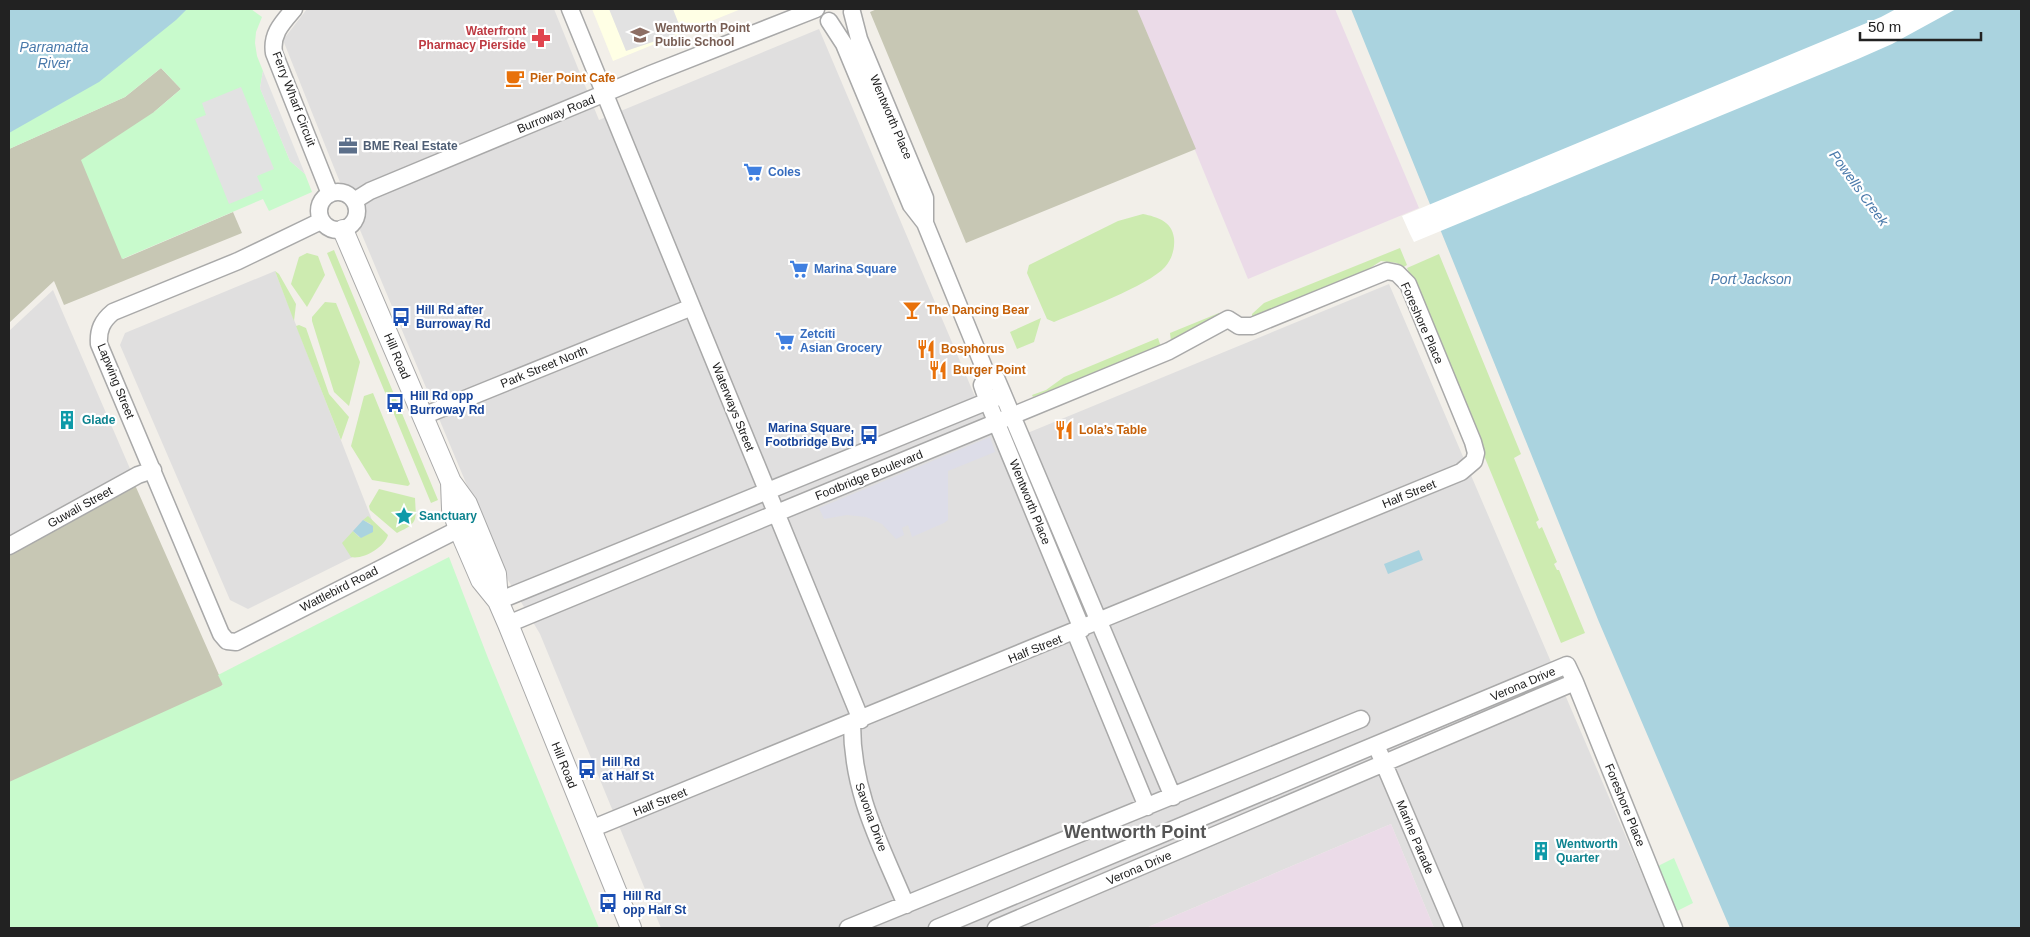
<svg xmlns="http://www.w3.org/2000/svg" width="2030" height="937" font-family="Arial,sans-serif">
<style>
.residential{fill:#e0dfdf}
.industrial{fill:#ebdbe8}
.education{fill:#ffffe5}
.construction{fill:#c7c7b4}
.grass{fill:#cdebb0}
.park{fill:#c8facc}
.parking{fill:#e2e2e2}
.plaza{fill:#dddde8}
.water{fill:#aad3df}
.pier{fill:#fff}
.lines{fill:none;stroke-linecap:round;stroke-linejoin:round}
.minor-casing{stroke:#a9a9a9;stroke-width:19}
.tertiary-casing{stroke:#a9a9a9;stroke-width:22}
.minor{stroke:#fff;stroke-width:16}
.tertiary{stroke:#fff;stroke-width:20}
.labels{text-anchor:middle;stroke-width:4.5;stroke-linejoin:round;paint-order:stroke}
.education-label{font-size:12px;font-weight:bold;fill:#785e54;stroke:#fff;text-anchor:start}
.health-label{font-size:12px;font-weight:bold;fill:#be3a42;stroke:#fff;text-anchor:end}
.food-label{font-size:12px;font-weight:bold;fill:#c56008;stroke:#fff;text-anchor:start}
.street-label{font-size:12px;fill:#222;stroke:#fff}
.service-label{font-size:12px;font-weight:bold;fill:#4e5e75;stroke:#fff;text-anchor:start}
.shop-label{font-size:12px;font-weight:bold;fill:#366cbe;stroke:#fff;text-anchor:start}
.transit-label{font-size:12px;font-weight:bold;fill:#164399;stroke:#fff;text-anchor:start}
.culture-label{font-size:12px;font-weight:bold;fill:#0d838f;stroke:#fff;text-anchor:start}
.water-label{font-size:14px;font-style:italic;fill:#4a7aab;stroke:#fff}
.district-label{font-size:18px;font-weight:bold;fill:#555;stroke:#fff}
</style>
<rect width="100%" height="100%" fill="#f2efe9"/>
<path class="residential" d="M307 9H554L599 120 819 29 996 446 1389 284 1665 928H1434L1391 824 1146 928H661L540 634 508 580 484 526 337 175 283 40Z
M275 271 381 543 248 609 230 600 120 345 125 333Z
M53 290 131 471 9 540V331Z"/>
<path class="industrial" d="M1137 9H1335L1419 208 1248 279Z
M1391 824 1434 928H1146Z"/>
<path class="education" d="M592 9H741L613 61Z"/>
<path class="construction" d="M877 9H1137L1196 149 966 243 870 12Z
M161 68 181 89 154 112 123 259 233 212 242 233 64 305 54 281 9 323V149L125 97Z
M135 485 223 684 9 928V552Z"/>
<path class="grass" d="M1143 214C1157 217 1172 221 1174 238 1175 249 1172 259 1165 267 1148 286 1080 311 1054 322L1047 319 1027 273 1029 265 1118 221Z
M1400 248 1407 265 1402 268 1397 263 1381 261 1353 279 1254 318 1252 317V314L1264 303Z
M334 250 438 500 431 503 327 253Z
M307 253 318 256 325 275 307 307 291 284 299 257Z
M1439 254 1521 454 1514 458 1539 520 1536 522 1539 529 1542 527 1557 562 1554 564 1557 570H1559L1585 633 1561 643 1407 268Z
M275 271 279 274 296 304 294 321Z
M325 302 336 303 360 362 349 406 334 392 312 321V317Z
M1219 313V315L1171 341 1170 333Z
M1041 318 1034 342 1017 349 1010 332Z
M299 325 306 328 329 394 349 417 341 440 296 326Z
M1158 338 1161 347 1033 397 1032 395 1046 390 1064 377Z
M373 393 410 484 408 486 372 480 351 446 364 396Z
M379 489 415 498C416 520 419 523 397 533L370 510 369 506Z
M368 516 388 535C385 547 363 560 351 557L342 543 353 531 359 537 371 524 363 520Z"/>
<path class="park" d="M184 9H251L262 17 256 32 255 43 257 56 263 71 260 88 290 161 305 174 312 192 269 211 263 199 122 259 81 160 154 112 181 89 161 68 125 97 9 149V132Z
M449 557 488 658 599 928H9V782L223 685 218 675Z
M1674 858 1693 903 1675 912 1656 867Z"/>
<path class="parking" d="M609 9H673L682 32 626 51Z
M263 71 305 174 290 161 268 108 260 88Z
M241 87 274 169 257 176 263 190 229 204 195 119 206 115 202 103Z"/>
<path class="plaza" d="M990 437 995 452 948 471V520L944 523 912 537 908 525 902 528 904 535 896 539 882 524 866 517 847 515 824 519 819 508Z"/>
<path class="water" d="M9 9H187L176 20 99 82 9 133Z
M1351 9H2021V928H1730L1599 622Z
M363 520 373 526V532L361 538 353 531Z
M1419 550 1423 560 1388 574 1384 564Z"/>
<path class="pier" d="M1896 9H1956L1892 44 1858 59 1414 242 1410 234 1402 216 1881 17Z"/>
<g class="lines">
<g class="minor-casing">
<path id="minor" d="M294 9C282 23 271 34 274 53L330 194
M570 9 861 720
M852 12 859 39 925 198V223
M829 21 844 44 911 205 925 223 987 375
M319 211a19 19 0 1 1 38 0a19 19 0 1 1-38 0Z
M354 201 370 191 651 74 816 9
M321 221 238 261 113 312C102 321 98 330 99 344L221 634 227 641 236 642 459 529
M423 416 692 307
M9 546 138 475 153 470
M498 601 998 397
M508 624 1169 351 1228 319 1239 326H1252L1387 271 1397 273 1408 284 1473 442 1476 453 1474 461 1461 472 591 829
M1082 629 988 402 982 385 987 375 996 378 1002 392 1173 797
M1075 632 1147 807
M1575 682 1674 928
M852 724C852 793 880 843 906 905
M1379 752 1454 928
M848 928 1361 719
M937 928 1567 665 1575 682 996 928"/>
</g>
<g class="tertiary-casing">
<path id="tertiary" d="M343 230 451 482 467 504 496 574 498 601
M451 482 452 509 459 529 481 580 498 601 508 624 631 928"/>
</g>
<use href="#minor" class="minor"/>
<use href="#tertiary" class="tertiary"/>
</g>
<defs>
<g id="school-bare" transform="scale(1.5)"><path d="M0-5L7-2L0 1L-7-2ZM-4 1L0 2.5L4 1V4Q0 6-4 4Z" fill="#8d6e63" stroke="#fff" stroke-width="2.5" paint-order="stroke"/></g>
<g id="pharmacy-bare" transform="scale(1.5)"><path d="M-2-6h4v4h4v4h-4v4h-4v-4h-4v-4h4Z" fill="#e0444e" stroke="#fff" stroke-width="2.5" paint-order="stroke"/></g>
<g id="cafe-bare" transform="scale(1.5)"><path d="M-5.5-4.5H6V0H3Q3 3.5 0 3.5H-2.5Q-5.5 3.5-5.5 0ZM3-3.2v2h1.7v-2ZM-6 4.5H4V6H-6Z" fill="#e8710a" stroke="#fff" stroke-width="2.5" paint-order="stroke"/></g>
<g id="office-bare" transform="scale(1.5)"><path d="M-6-3h4V-5.5h4V-3h4V5H-6ZM-1-4.5V-3h2v-1.5ZM-6 0V1H6V0Z" fill="#5c6f8a" stroke="#fff" stroke-width="2.5" paint-order="stroke"/></g>
<g id="supermarket-bare" transform="scale(1.5)"><path d="M-6-5.5h2.5l.6 2H6L4.5 2H-2.5L-4.4-4H-6ZM-1.5 3.2a1.3 1.3 0 1 0 .1 0ZM3 3.2a1.3 1.3 0 1 0 .1 0Z" fill="#3f7fe0" stroke="#fff" stroke-width="2.5" paint-order="stroke"/></g>
<g id="bar-bare" transform="scale(1.5)"><path d="M-6-5H6L.8 .8V4.5H3.5V6h-7V4.5H-.8V.8Z" fill="#e8710a" stroke="#fff" stroke-width="2.5" paint-order="stroke"/></g>
<g id="bus-bare" transform="scale(1.5)"><path d="M-5-6H5V4H4V6H2V4H-2V6H-4V4H-5ZM-3.5-4V0h7V-4ZM-3.5 1.2v1.5H-2V1.2ZM2 1.2v1.5H3.5V1.2Z" fill="#1a4fb4" stroke="#fff" stroke-width="2.5" paint-order="stroke"/></g>
<g id="restaurant-bare" transform="scale(1.5)"><path d="M-5-6h1v4h1v-4h1v4h1v-4h1v5L-1.5 .5V6h-2V.5L-5-1ZM5-6V6H3V1.5H1.5Q1.5-4 5-6Z" fill="#e8710a" stroke="#fff" stroke-width="2.5" paint-order="stroke"/></g>
<g id="building-bare" transform="scale(1.5)"><path d="M-4-6H4V6H1V3H-1V6H-4ZM-2.5-4.3h1.7v1.8h-1.7ZM.8-4.3h1.7v1.8H.8ZM-2.5-1h1.7V.8h-1.7ZM.8-1h1.7V.8H.8Z" fill="#0f9aa8" stroke="#fff" stroke-width="2.5" paint-order="stroke"/></g>
<g id="sight-bare" transform="scale(1.5)"><path d="M0-6L1.8-2.2L6-1.7L2.9 1.2L3.7 5.4L0 3.3L-3.7 5.4L-2.9 1.2L-6-1.7L-1.8-2.2Z" fill="#0f9aa8" stroke="#fff" stroke-width="2.5" paint-order="stroke"/></g>
</defs>
<g fill-rule="evenodd">
<use href="#school-bare" x="640" y="35"/>
<use href="#pharmacy-bare" x="541" y="38"/>
<use href="#cafe-bare" x="515" y="78"/>
<use href="#office-bare" x="348" y="146"/>
<use href="#supermarket-bare" x="753" y="172"/>
<use href="#supermarket-bare" x="799" y="269"/>
<use href="#bar-bare" x="912" y="310"/>
<use href="#bus-bare" x="401" y="317"/>
<use href="#supermarket-bare" x="785" y="341"/>
<use href="#restaurant-bare" x="926" y="349"/>
<use href="#restaurant-bare" x="938" y="370"/>
<use href="#bus-bare" x="395" y="403"/>
<use href="#building-bare" x="67" y="420"/>
<use href="#restaurant-bare" x="1064" y="430"/>
<use href="#bus-bare" x="869" y="435"/>
<use href="#sight-bare" x="404" y="516"/>
<use href="#bus-bare" x="587" y="769"/>
<use href="#building-bare" x="1541" y="851"/>
<use href="#bus-bare" x="608" y="903"/>
</g>
<g class="labels">
<g class="education-label">
<text x="655" y="32">Wentworth Point<tspan x="655" dy="14">Public School</tspan></text>
</g>
<g class="health-label">
<text x="526" y="35">Waterfront<tspan x="526" dy="14">Pharmacy Pierside</tspan></text>
</g>
<g class="food-label">
<text x="530" y="82">Pier Point Cafe</text>
<text x="927" y="314">The Dancing Bear</text>
<text x="941" y="353">Bosphorus</text>
<text x="953" y="374">Burger Point</text>
<text x="1079" y="434">Lola’s Table</text>
</g>
<g class="street-label">
<text transform="translate(294 99) rotate(69)" y="4">Ferry Wharf Circuit</text>
<text transform="translate(556 114) rotate(-22)" y="4">Burroway Road</text>
<text transform="translate(891 117) rotate(67)" y="4">Wentworth Place</text>
<text transform="translate(1422 323) rotate(66)" y="4">Foreshore Place</text>
<text transform="translate(397 356) rotate(67)" y="4">Hill Road</text>
<text transform="translate(544 367) rotate(-22)" y="4">Park Street North</text>
<text transform="translate(116 381) rotate(68)" y="4">Lapwing Street</text>
<text transform="translate(733 407) rotate(68)" y="4">Waterways Street</text>
<text transform="translate(869 475) rotate(-22)" y="4">Footbridge Boulevard</text>
<text transform="translate(1409 494) rotate(-22)" y="4">Half Street</text>
<text transform="translate(1030 502) rotate(68)" y="4">Wentworth Place</text>
<text transform="translate(80 507) rotate(-29)" y="4">Guwali Street</text>
<text transform="translate(339 589) rotate(-27)" y="4">Wattlebird Road</text>
<text transform="translate(1035 649) rotate(-22)" y="4">Half Street</text>
<text transform="translate(1523 684) rotate(-23)" y="4">Verona Drive</text>
<text transform="translate(564 765) rotate(68)" y="4">Hill Road</text>
<text transform="translate(660 802) rotate(-22)" y="4">Half Street</text>
<text transform="translate(1625 805) rotate(68)" y="4">Foreshore Place</text>
<text transform="translate(871 817) rotate(70)" y="4">Savona Drive</text>
<text transform="translate(1415 837) rotate(67)" y="4">Marine Parade</text>
<text transform="translate(1139 868) rotate(-23)" y="4">Verona Drive</text>
</g>
<g class="service-label">
<text x="363" y="150">BME Real Estate</text>
</g>
<g class="shop-label">
<text x="768" y="176">Coles</text>
<text x="814" y="273">Marina Square</text>
<text x="800" y="338">Zetciti<tspan x="800" dy="14">Asian Grocery</tspan></text>
</g>
<g class="transit-label">
<text x="416" y="314">Hill Rd after<tspan x="416" dy="14">Burroway Rd</tspan></text>
<text x="410" y="400">Hill Rd opp<tspan x="410" dy="14">Burroway Rd</tspan></text>
<text x="854" y="432" text-anchor="end">Marina Square,<tspan x="854" dy="14">Footbridge Bvd</tspan></text>
<text x="602" y="766">Hill Rd<tspan x="602" dy="14">at Half St</tspan></text>
<text x="623" y="900">Hill Rd<tspan x="623" dy="14">opp Half St</tspan></text>
</g>
<g class="culture-label">
<text x="82" y="424">Glade</text>
<text x="419" y="520">Sanctuary</text>
<text x="1556" y="848">Wentworth<tspan x="1556" dy="14">Quarter</tspan></text>
</g>
<g class="water-label">
<text x="54" y="52">Parramatta<tspan x="54" dy="16">River</tspan></text>
<text transform="translate(1859 188) rotate(54)" y="5">Powells Creek</text>
<text x="1751" y="284">Port Jackson</text>
</g>
<g class="district-label">
<text x="1135" y="838">Wentworth Point</text>
</g>
</g>
<rect width="2030" height="937" fill="none" stroke="#222222" stroke-width="20"/>
<path d="M1860 32v8h121v-8" fill="none" stroke="#222222" stroke-width="2.5"/>
<text x="1868" y="32" font-size="15" fill="#222222" stroke="#ffffff" stroke-width="4" paint-order="stroke">50 m</text>
</svg>
